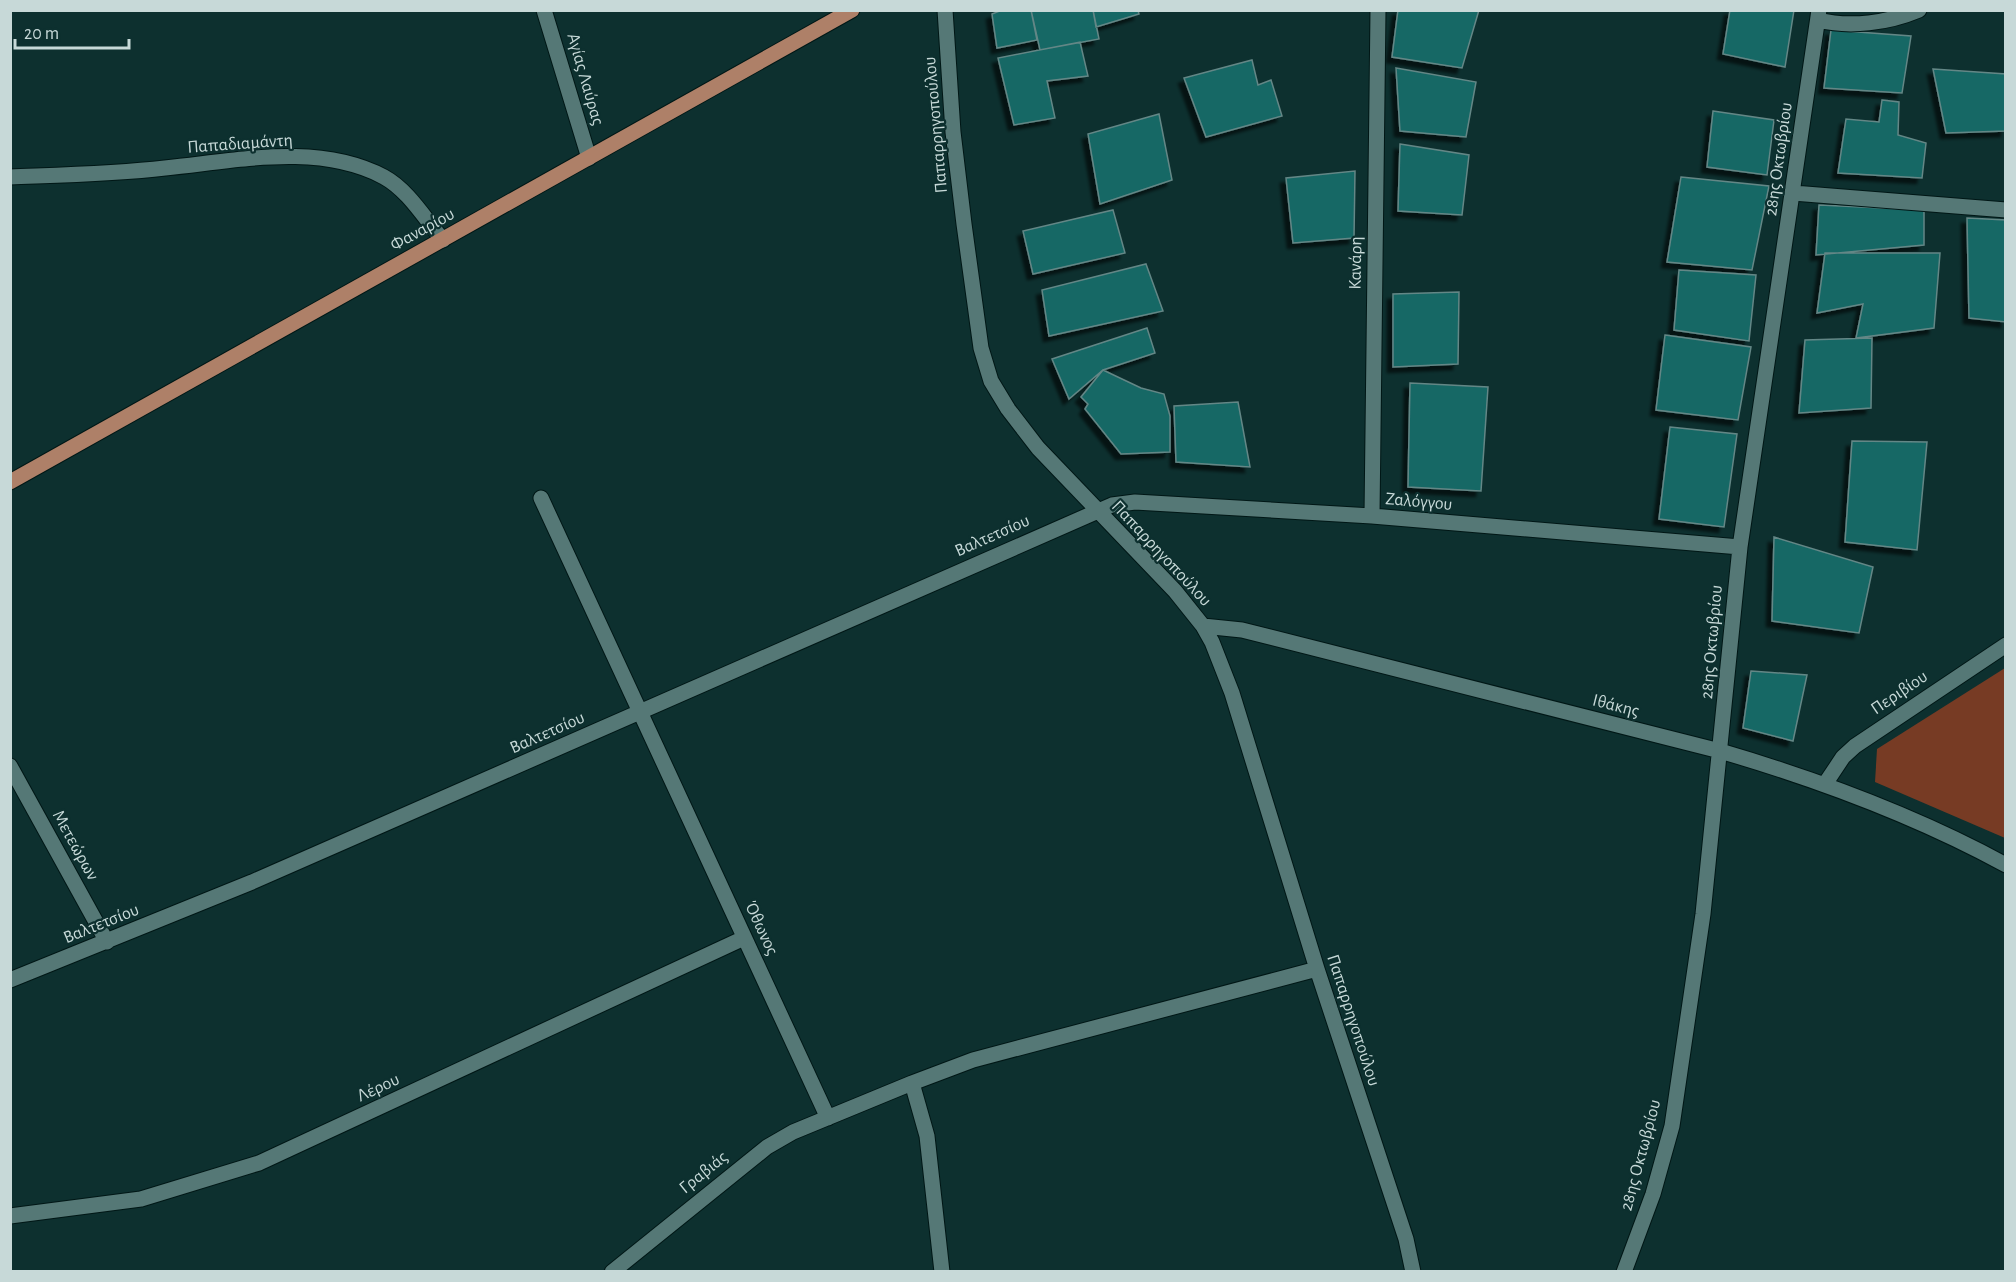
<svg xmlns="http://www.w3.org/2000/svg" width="2016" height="1282" font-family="'Alegreya Sans',sans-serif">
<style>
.green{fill:#773b24}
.building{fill:#156765;stroke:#648786;stroke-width:1.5;filter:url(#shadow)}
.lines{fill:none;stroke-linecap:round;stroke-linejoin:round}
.minor-casing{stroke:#001716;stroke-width:17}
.major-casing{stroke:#001716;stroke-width:17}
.minor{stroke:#557876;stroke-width:15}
.major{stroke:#ae8068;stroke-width:15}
.labels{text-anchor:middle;stroke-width:4.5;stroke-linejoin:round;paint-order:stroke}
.street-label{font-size:18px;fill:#c7d9d8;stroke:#0d302f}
</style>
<defs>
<filter id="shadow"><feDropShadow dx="-5.5" dy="5.5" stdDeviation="1.5" flood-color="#0009"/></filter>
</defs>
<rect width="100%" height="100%" fill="#0d302f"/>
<path class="green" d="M2005 668V838L1875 782 1877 749Z"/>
<path class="building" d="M1002 10H1031L1037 40 997 48 992 14Z
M1031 10H1093L1099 39 1040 50Z
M1093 10H1138L1139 14 1096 27Z
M1398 10H1479L1462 68 1392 57Z
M1730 10H1794L1785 67 1723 54Z
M1831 30 1911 36 1902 93 1824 88Z
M1080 42 1088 76 1047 81 1055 118 1014 125 998 58Z
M1252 60 1258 85 1271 80 1282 116 1206 137 1184 78Z
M1396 68 1476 82 1466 137 1400 131Z
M1933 69 2006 74V131L1946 133Z
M1882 100 1899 102 1898 135 1926 143 1922 178 1838 173 1846 119 1879 122Z
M1713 111 1774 120 1767 175 1707 167Z
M1159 114 1172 180 1100 204 1088 134Z
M1400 144 1469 155 1462 215 1398 211Z
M1355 171 1354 238 1293 243 1286 178Z
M1681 177 1769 186 1752 270 1667 262Z
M1819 205 1924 210V245L1816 255Z
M1113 210 1125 253 1033 274 1023 231Z
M1967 218 2006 220V322L1969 318Z
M1825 253H1940L1934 328 1856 338 1863 304 1817 313Z
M1146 264 1163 311 1049 336 1042 290Z
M1679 270 1756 275 1749 341 1674 330Z
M1459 292 1458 364 1393 367V294Z
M1147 328 1155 353 1103 370 1069 399 1052 359Z
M1665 335 1751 347 1738 420 1656 410Z
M1872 338 1871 408 1799 413 1805 340Z
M1103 370 1141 388 1164 394 1170 416V452L1121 454 1085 409 1088 404 1081 397Z
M1410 383 1488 387 1481 491 1408 487Z
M1238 402 1250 467 1176 462 1174 406Z
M1670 427 1737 434 1724 527 1659 519Z
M1852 441 1927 442 1917 550 1845 542Z
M1774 537 1873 567 1859 633 1772 621Z
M1751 671 1807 675 1793 741 1743 728Z"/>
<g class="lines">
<g class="minor-casing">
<path id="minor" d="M544 10 589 158
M945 10 953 132 964 224 981 348 991 381 1008 409 1038 448 1175 591 1203 626 1212 642 1232 693 1317 969 1406 1239 1413 1272
M1818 20C1850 28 1888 23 1919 10
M10 177C62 175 114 174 165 168 236 161 318 142 384 177 408 190 425 219 443 240
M1793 193 2006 210
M541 498 828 1118
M1372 516 1378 10
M1203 626 1242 630 1720 751C1819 780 1916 816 2006 865
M10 766 107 942
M1825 784 1843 757 1855 746 2006 645
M10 980 252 882 1112 505 1135 502 1372 516 1740 547
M912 1083 973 1060 1317 969
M10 1216 141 1199 259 1163 744 938
M612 1272 767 1147 793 1132 912 1083 927 1136 942 1272
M1624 1272 1653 1194 1672 1126 1703 914 1740 547 1819 10"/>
</g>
<g class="major-casing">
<path id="major" d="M10 482 852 10"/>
</g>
<use href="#minor" class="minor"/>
<use href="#major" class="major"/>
</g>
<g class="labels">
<g class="street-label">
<text transform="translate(586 79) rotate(74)" y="6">Αγίας Λαύρας</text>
<text transform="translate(935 125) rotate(-95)" y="6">Παπαρρηγοπούλου</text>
<text transform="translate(240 143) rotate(-4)" y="6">Παπαδιαμάντη</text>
<text transform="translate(1778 159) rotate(-82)" y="6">28ης Οκτωβρίου</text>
<text transform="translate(422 229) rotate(-29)" y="6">Φαναρίου</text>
<text transform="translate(1355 263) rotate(-89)" y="6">Κανάρη</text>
<text transform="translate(1419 501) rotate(5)" y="6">Ζαλόγγου</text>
<text transform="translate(992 535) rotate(-24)" y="6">Βαλτετσίου</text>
<text transform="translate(1162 553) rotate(47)" y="6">Παπαρρηγοπούλου</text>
<text transform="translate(1711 642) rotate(-85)" y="6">28ης Οκτωβρίου</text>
<text transform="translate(1899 692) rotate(-34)" y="6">Περιβίου</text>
<text transform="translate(1616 705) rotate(14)" y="6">Ιθάκης</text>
<text transform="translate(547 732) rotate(-24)" y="6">Βαλτετσίου</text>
<text transform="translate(76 845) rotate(61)" y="6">Μετεώρων</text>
<text transform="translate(101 923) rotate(-22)" y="6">Βαλτετσίου</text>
<text transform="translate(762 928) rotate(65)" y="6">Όθωνος</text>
<text transform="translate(1354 1020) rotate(72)" y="6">Παπαρρηγοπούλου</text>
<text transform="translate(378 1087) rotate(-25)" y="6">Λέρου</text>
<text transform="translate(1640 1155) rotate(-75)" y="6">28ης Οκτωβρίου</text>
<text transform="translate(703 1172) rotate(-39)" y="6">Γραβιάς</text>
</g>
</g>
<rect width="2016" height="1282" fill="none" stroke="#c7d9d8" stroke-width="24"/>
<path d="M15 39v9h114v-9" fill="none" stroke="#c7d9d8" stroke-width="3"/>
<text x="24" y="39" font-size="18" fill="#c7d9d8" stroke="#0d302f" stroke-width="4.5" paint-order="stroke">20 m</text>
</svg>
